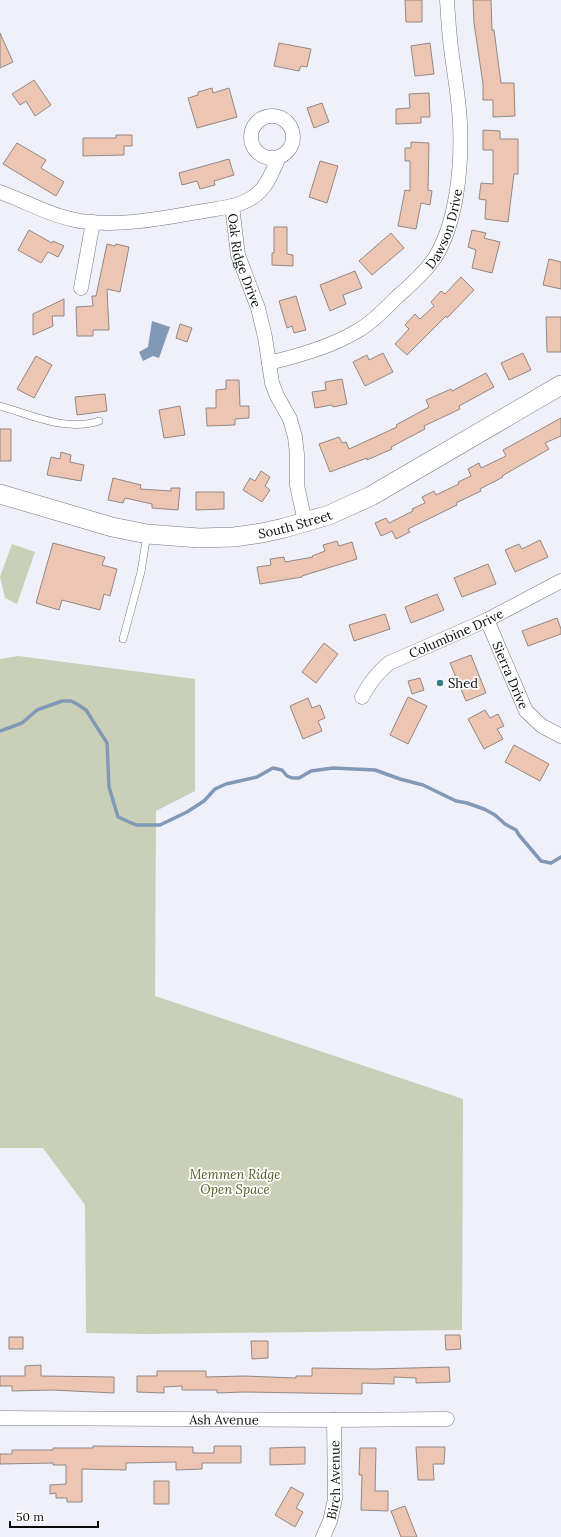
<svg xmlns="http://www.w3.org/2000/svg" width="561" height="1537" font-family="Lora,serif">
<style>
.green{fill:#cad0b7}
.water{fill:#8199b6}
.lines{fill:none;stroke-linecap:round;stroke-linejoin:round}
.stream{stroke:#8199b6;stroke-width:3.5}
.building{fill:#ecc5b3;stroke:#938883}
.lane-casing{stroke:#767680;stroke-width:8}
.street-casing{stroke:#767680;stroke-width:15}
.secondary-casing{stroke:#767680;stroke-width:20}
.lane{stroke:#fff;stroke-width:7}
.street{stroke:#fff;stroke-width:14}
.secondary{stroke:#fff;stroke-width:19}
.poi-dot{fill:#357d86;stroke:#fff;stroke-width:1.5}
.labels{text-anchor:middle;stroke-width:3.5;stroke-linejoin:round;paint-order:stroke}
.street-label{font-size:13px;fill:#0b0b0e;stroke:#fff}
.poi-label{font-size:13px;fill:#0b0b0e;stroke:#fff;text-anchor:start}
.park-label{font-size:13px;font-style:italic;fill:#525c22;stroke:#fff}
</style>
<rect width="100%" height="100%" fill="#f0f0fb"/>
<path class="green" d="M12 544 35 552 17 604 5 598 0 577Z
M18 656 195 679V791L156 811 155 996 463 1099 462 1330 146 1334 86 1333 85 1205 43 1148H0V659Z"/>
<path class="water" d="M152 321 170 327 159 358 153 356 143 361 139 352 148 347Z"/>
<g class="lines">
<path class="stream" d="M0 731 22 723 37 710 62 701H71L77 704 86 710 107 743 109 787 118 817 136 825H160L187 812 204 801 215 789 226 784 257 777 273 768 282 770 287 776 292 778H299L311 771 333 768 375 770 400 779 423 785 456 801 467 803 484 809 495 815 505 824 516 830 519 835 541 861 551 863 561 857"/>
</g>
<path class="building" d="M405 0H422V22H406Z
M473 0H491L492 30H494L501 83H514L515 116 493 117V100H483V84L474 23Z
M0 33 13 62 0 68Z
M279 43 311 49 307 67 301 66 299 71 274 66Z
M430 43 434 74 415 76 411 46Z
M34 80 51 105 35 116 26 101 20 105 12 94Z
M212 88 213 93 229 88 237 117 197 128 188 98 198 95V92Z
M429 93 430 117H421V123L396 124V109L410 108 409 94Z
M322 103 329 122 314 128 307 108Z
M483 130 500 131V139H518V174H514L508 222 485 219 486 200 479 199 481 183 493 184V150H483Z
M116 135H132V146H124V155L83 156V138H116Z
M411 142 429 143 428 190 432 191 430 205 421 203 416 229 398 226 405 190 410 191V161H405V148H411Z
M17 143 46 160 41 168 64 182 56 196 3 164Z
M229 159 234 175 214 181 215 185 200 189 197 181 182 185 179 173Z
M320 161 338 166 327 203 309 197Z
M274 227H287V254L293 255V266L272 265V253H274Z
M29 230 52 243 53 241 64 246 58 257 48 252 41 263 18 250Z
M472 230 486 233 484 238 500 242 492 273 472 268 476 250 468 247Z
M391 233 404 248 372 275 359 261Z
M107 244 115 246 116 244 129 247 120 292 107 289 109 330H93V336H77L76 307 93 306 92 296H96Z
M549 259 561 262V289L543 285Z
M355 271 362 288 343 295 346 304 330 311 320 285Z
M461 277 474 290 447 318 446 316 407 355 395 344 409 329 405 325 415 314 420 319 434 306 431 302 441 291 445 294Z
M296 296 306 330 294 333 292 326 287 328 279 301Z
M64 299V316H52L53 326 33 335V314Z
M546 317H561V352H547Z
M180 324 192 328 187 342 176 338Z
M383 353 393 372 365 386 353 362 367 355 369 360Z
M523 353 531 370 509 380 501 363Z
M36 356 52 365 34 398 17 389Z
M486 373 494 387 459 406 460 409 424 426 425 429 391 447 392 449 367 460V458L330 472 319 444 339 437 342 443 346 442 349 449 397 427 396 425 429 407 426 400 451 389 452 391Z
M342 379 347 404 333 407 332 405 315 408 312 392 326 390 325 382Z
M226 380H239L240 406H249V418L235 419V425L207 426 206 408H216V390L226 389Z
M105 394 107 411 77 415 75 397Z
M180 406 185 435 164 438 159 410Z
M561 418V436L545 443 549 449 502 476 503 477 480 489 481 491 456 503 457 505 408 529 410 532 396 539 392 531 381 536 375 523 386 518 389 523 413 511 412 509 425 503 422 497 434 491 436 495 459 484 458 482 471 476 468 469 479 463 481 468 506 456 503 450Z
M0 429H11V461H0Z
M61 452 71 455 70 462 84 465 81 481 47 475 51 457 60 459Z
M261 471 270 477 265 486 270 490 262 502 243 490 250 478 255 481Z
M113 478 141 485 140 489 171 491V488H180L178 510 152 508V504L125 498 123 503 108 500Z
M196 492H224V509L196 510Z
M540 540 548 557 515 572 505 550 519 544 522 549Z
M337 541 339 546 352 542 357 559 302 576V577L260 584 257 567 271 565 270 559 284 557 285 562 313 557 312 556 325 551 323 545Z
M53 543 105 557 102 565 117 569 110 596 104 594 100 610 62 600 59 610 36 603Z
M488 564 496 584 462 597 454 578Z
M437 594 444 610 411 623 405 607Z
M385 614 390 629 354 641 349 625Z
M557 618 561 629V634L528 646 522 631Z
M324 643 338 654 316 683 302 672Z
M471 655 486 693 466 701 450 663Z
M420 678 424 690 412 694 408 681Z
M408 697 427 706 408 744 390 735Z
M308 698 312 708 320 705 325 718 318 721 322 731 303 739 290 706Z
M485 710 490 718 498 714 504 726 497 729 503 739 484 749 468 719Z
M514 745 549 764 540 781 505 762Z
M445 1335H460L461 1349 446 1350Z
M9 1337H23V1349H9Z
M251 1341H268V1358L252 1359Z
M41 1365V1376L114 1377V1393L52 1390 12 1391V1386H0V1376H25V1366Z
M449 1367 450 1382 416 1383V1378L394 1377V1384L362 1383V1394L244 1392 217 1393V1390H182V1386L164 1387V1393L137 1392V1376H157V1371H206V1377L244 1376 296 1378V1376H312V1368L373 1369Z
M93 1446 193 1447V1453H214V1446H241V1463H202V1469L176 1470V1462L126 1463V1470L82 1469V1502H67V1498H56V1493L50 1494V1485L66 1484V1465H53V1463L0 1464V1454H12V1450H53V1448H93Z
M305 1447V1464L270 1465V1448Z
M416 1447H445L444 1464H433L434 1480H418Z
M360 1448H376L375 1491H388V1511L361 1510 362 1475H359Z
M154 1481H169V1504H154Z
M291 1487 304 1494 296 1508 303 1512 295 1527 275 1515Z
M405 1506 417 1537H401L391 1511Z"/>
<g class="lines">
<g class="lane-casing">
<path id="lane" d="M0 406C32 415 66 432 99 421
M123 639 141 572 147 534"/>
</g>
<g class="street-casing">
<g id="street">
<circle cx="272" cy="137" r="21"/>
<path d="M0 192C27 202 51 216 80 221 121 227 163 218 204 211 220 208 239 207 253 197 267 188 272 172 279 157"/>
<path id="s1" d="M232 206 238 255 258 308 265 337 272 383 277 396 290 419 295 437 297 454V485L305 522"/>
<path d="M81 288 93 222"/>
<path id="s2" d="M269 363C300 355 331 347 359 330 374 321 386 308 398 296 411 285 424 273 434 259 457 224 462 165 460 124 459 98 454 73 451 48 449 32 448 16 447 0"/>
<path id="s3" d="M487 620 526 711 542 726 561 736"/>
<path id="s4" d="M362 697C369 683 377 673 389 663L487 620 561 581"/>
<path id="s5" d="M0 1418 334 1420 447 1419"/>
<path id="s6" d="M323 1537 330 1521 335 1499 334 1420"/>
</g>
</g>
<g class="secondary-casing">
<g id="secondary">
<path id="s7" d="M0 494 112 527 147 534 199 538 234 537 262 533 284 528 329 515 371 496 561 385"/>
</g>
</g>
<use href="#lane" class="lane"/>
<use href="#street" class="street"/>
<use href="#secondary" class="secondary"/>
</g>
<circle class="poi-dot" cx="440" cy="683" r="4"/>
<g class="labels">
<g class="street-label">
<text dy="5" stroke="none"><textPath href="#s2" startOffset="232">Dawson Drive</textPath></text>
<text dy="5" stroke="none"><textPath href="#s1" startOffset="56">Oak Ridge Drive</textPath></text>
<text dy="5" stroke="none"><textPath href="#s7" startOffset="302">South Street</textPath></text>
<text dy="5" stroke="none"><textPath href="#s4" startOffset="117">Columbine Drive</textPath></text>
<text dy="5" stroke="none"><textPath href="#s3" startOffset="60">Sierra Drive</textPath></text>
<text dy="5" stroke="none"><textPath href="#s5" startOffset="224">Ash Avenue</textPath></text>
<text dy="5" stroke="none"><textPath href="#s6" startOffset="59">Birch Avenue</textPath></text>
</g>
<g class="poi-label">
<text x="448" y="688">Shed</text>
</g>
<g class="park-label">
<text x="235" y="1179">Memmen Ridge<tspan x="235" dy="15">Open Space</tspan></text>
</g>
</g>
<path d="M10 1521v6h88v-6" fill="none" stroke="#0b0b0e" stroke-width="2"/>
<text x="16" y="1521" font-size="12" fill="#0b0b0e" stroke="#ffffff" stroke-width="3" paint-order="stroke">50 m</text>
</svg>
